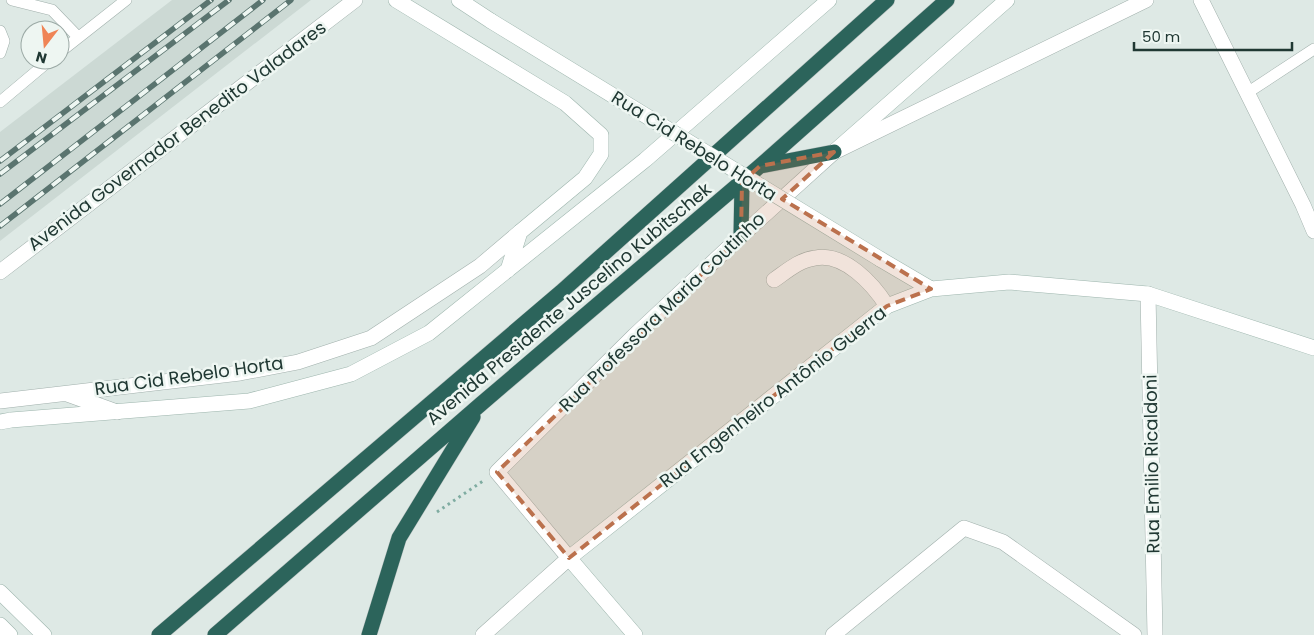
<svg xmlns="http://www.w3.org/2000/svg" width="1314" height="635" font-family="Poppins,sans-serif">
<style>
.built{fill:#ccd9d4}
.lines{fill:none;stroke-linecap:round;stroke-linejoin:round}
.lane-casing{stroke:#a1b0ac;stroke-width:12}
.street-casing{stroke:#a1b0ac;stroke-width:16}
.secondary-casing{stroke:#9db5ad;stroke-width:16}
.highway-casing{stroke:#bcc3c2;stroke-width:16}
.path{stroke:#7faca1;stroke-width:3;stroke-dasharray:2.5 4;stroke-linecap:butt}
.lane{stroke:#fff;stroke-width:11}
.street{stroke:#fff;stroke-width:15}
.secondary{stroke:#fff;stroke-width:15}
.highway{stroke:#2c645b;stroke-width:15}
.rail-casing{stroke:#5a746f;stroke-width:5.5}
.rail{stroke:#eef6f2;stroke-width:4;stroke-dasharray:11;stroke-linecap:butt}
.secondary-bridge-casing{stroke:#9db5ad;stroke-width:16;stroke-linecap:butt}
.secondary-bridge{stroke:#fff;stroke-width:15}
.marked{fill:#bb714d;fill-opacity:0.2;stroke:#bb714d;stroke-width:4;stroke-dasharray:10 6;stroke-linejoin:round}
.labels{text-anchor:middle;stroke-width:5;stroke-linejoin:round;paint-order:stroke}
.street-label{font-size:18px;fill:#203833;stroke:#eef6f2}
</style>
<rect width="100%" height="100%" fill="#dee9e5"/>
<path class="built" d="M172 0H311L0 241V132Z"/>
<g class="lines">
<g class="lane-casing">
<path id="lane" d="M12 0 52 10 78 37
M0 31 4 41 0 53
M60 52 126 0
M1247 93 1314 49
M0 102 50 60"/>
</g>
<g class="street-casing">
<path id="street" d="M1201 0 1303 205 1314 231
M0 272 355 0
M774 280C787 271 799 260 815 258 844 252 873 284 887 306
M1148 294 1155 635
M67 394 117 412
M0 401 240 373 298 362 371 338 480 266 520 232
M483 635 569 558 497 472 635 335 741 236 834 152 1146 0
M833 635 964 528 1003 542 1134 635"/>
</g>
<g class="secondary-casing">
<path id="secondary" d="M396 0 565 103 601 135V154L585 178 520 232 508 270
M459 0 491 21
M834 152 1007 0
M880 259 931 289
M0 422 11 420 249 401 351 374 429 333 645 160 829 0
M0 592 44 635
M0 625 10 635
M635 635 569 558 887 306 931 289 1009 282 1148 294 1314 348"/>
</g>
<g class="highway-casing">
<path id="highway" d="M761 166 834 152
M741 236 742 182
M159 635 561 292 887 0
M215 635 481 404 760 166 947 0
M369 635 399 538 473 417"/>
</g>
<path class="path" d="M437 512 483 481"/>
<use href="#lane" class="lane"/>
<use href="#street" class="street"/>
<use href="#secondary" class="secondary"/>
<use href="#highway" class="highway"/>
<g class="rail-casing">
<path id="rail" d="M0 161 211 0
M0 174 229 0
M0 204 263 0
M0 226 291 0"/>
</g>
<use href="#rail" class="rail"/>
<g class="secondary-bridge-casing">
<path id="secondary-bridge" d="M491 21 880 259"/>
</g>
<use href="#secondary-bridge" class="secondary-bridge"/>
</g>
<path class="marked" d="M834 152 782 199 931 289 887 306 569 558 497 472 741 236 742 182 760 166Z"/>
<g class="labels">
<g class="street-label">
<text transform="translate(177 136) rotate(-37)" y="6">Avenida Governador Benedito Valadares</text>
<text transform="translate(694 146) rotate(32)" y="6">Rua Cid Rebelo Horta</text>
<text transform="translate(569 304) rotate(-40)" y="6">Avenida Presidente Juscelino Kubitschek</text>
<text transform="translate(662 312) rotate(-44)" y="6">Rua Professora Maria Coutinho</text>
<text transform="translate(189 376) rotate(-8)" y="6">Rua Cid Rebelo Horta</text>
<text transform="translate(773 397) rotate(-38)" y="6">Rua Engenheiro Antônio Guerra</text>
<text transform="translate(1152 464) rotate(-91)" y="6">Rua Emilio Ricaldoni</text>
</g>
</g>
<g transform="translate(45 45) rotate(196)"><circle r="24" fill="#eef6f2" stroke="#9caaa6"/>
<path d="M0-4L9 19L0 12L-9 19Z" fill="#ef8456"/>
<text y="-8" font-size="14" font-weight="bold" text-anchor="middle" fill="#203833">N</text>
</g>
<path d="M1134 42v8h158v-8" fill="none" stroke="#203833" stroke-width="2.5"/>
<text x="1142" y="42" font-size="15" fill="#203833" stroke="#eef6f2" stroke-width="4" paint-order="stroke">50 m</text>
</svg>
